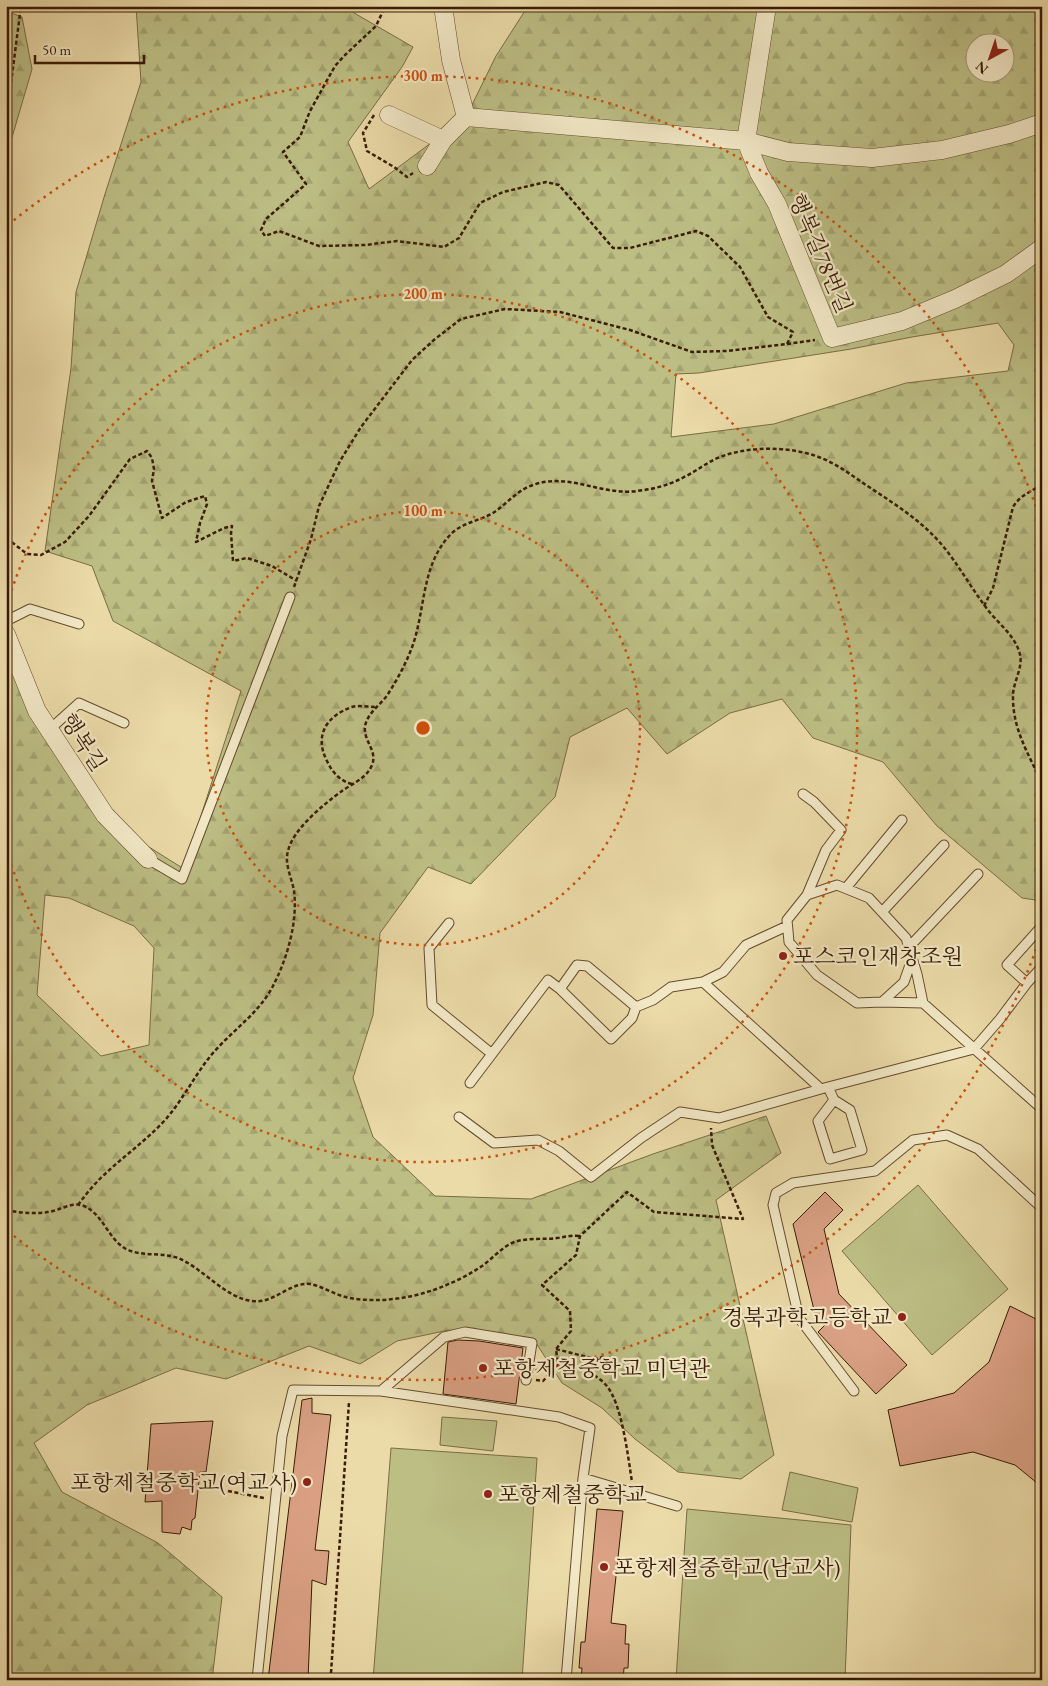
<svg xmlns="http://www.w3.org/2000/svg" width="1048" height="1686" font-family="'EB Garamond','Noto Serif KR',serif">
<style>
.forest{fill:url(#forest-firs);stroke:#7b6c45;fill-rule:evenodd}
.pitch{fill:#bcbe84;stroke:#7b6c45}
.building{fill:#daa184;stroke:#3a1b06}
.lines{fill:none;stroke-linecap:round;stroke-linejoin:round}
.lane-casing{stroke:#664b2e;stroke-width:11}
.street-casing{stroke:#664b2e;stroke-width:19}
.path{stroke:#3a1b06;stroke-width:2.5;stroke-dasharray:4 2.5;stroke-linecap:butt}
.lane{stroke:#f2e8c6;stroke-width:9}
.street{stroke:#f2e8c6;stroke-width:18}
.ring{fill:none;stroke:#ce500b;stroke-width:2.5;stroke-dasharray:2.5 5}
.poi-dot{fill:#8f2418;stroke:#f2e8c6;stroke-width:2}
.labels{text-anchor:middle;stroke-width:4.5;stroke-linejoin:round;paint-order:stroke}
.street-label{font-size:22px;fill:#3a1b06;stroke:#f2e8c6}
.poi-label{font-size:22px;fill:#3a1b06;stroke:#f2e8c6;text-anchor:start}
.centre{fill:#ce500b;stroke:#f2e8c6;stroke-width:2.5}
.ring-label{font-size:15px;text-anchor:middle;font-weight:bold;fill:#ce500b;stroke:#f2e8c6;stroke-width:4.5;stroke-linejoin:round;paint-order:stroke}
</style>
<defs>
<pattern id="forest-firs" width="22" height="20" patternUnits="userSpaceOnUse" patternTransform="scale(1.25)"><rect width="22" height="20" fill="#bcbe84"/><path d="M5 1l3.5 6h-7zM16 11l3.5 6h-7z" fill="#a2a370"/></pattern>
</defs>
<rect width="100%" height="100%" fill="#ebdba8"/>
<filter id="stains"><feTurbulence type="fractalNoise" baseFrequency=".004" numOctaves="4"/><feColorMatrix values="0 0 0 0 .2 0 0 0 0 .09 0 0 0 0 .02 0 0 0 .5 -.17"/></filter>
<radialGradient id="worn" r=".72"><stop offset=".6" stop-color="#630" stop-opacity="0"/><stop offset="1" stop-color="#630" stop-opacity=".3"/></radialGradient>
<path class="forest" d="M136 6H342L413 47 402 67 348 142 369 189 466 117 496 56 528 6H1023L1042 10V901L1022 898 937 826 883 762 813 738 782 699 730 713 667 754 627 708 570 737 555 797 471 884 428 867 380 933 373 1015 353 1078 373 1137 435 1196 531 1199 653 1154 766 1116 781 1153 716 1200 774 1455 741 1479 678 1472 635 1439 602 1408 562 1383 534 1340 449 1330 397 1341 360 1364 309 1346 226 1379 176 1368 87 1405 34 1443 62 1492 158 1543 222 1597 212 1680H6V652L98 815 184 869 241 691 113 621 92 566 45 551 71 368 76 292 105 194 141 82ZM976 42H1006V72H976ZM998 323 1014 345 1008 371 906 383 774 424 671 437 676 374 699 373 851 349 912 337ZM45 895 69 898 134 926 154 948 149 1045 101 1056 37 995Z
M6 11 22 17 32 69 6 158Z"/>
<path class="pitch" d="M918 1185 1008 1289 932 1355 842 1251Z
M442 1417 497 1421 493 1451 440 1445Z
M391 1448 537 1458 522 1680H373Z
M790 1472 858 1488 852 1522 782 1510Z
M687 1509 851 1525 845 1680H676Z"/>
<path class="building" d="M825 1192 843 1210 824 1229 839 1294 907 1365 876 1394 818 1332 825 1325 815 1314 793 1224Z
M1010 1306 1042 1322V1487L1015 1465 973 1452 900 1466 888 1410 954 1393 989 1362Z
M458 1340 479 1341 523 1348 516 1404 443 1394 448 1342Z
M312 1398V1413L331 1415 315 1550 329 1551 326 1585 312 1580 308 1680H268L302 1400Z
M213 1421 206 1472H200L195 1518 192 1520 191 1530 182 1527 180 1534 162 1532V1501L145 1502 151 1424Z
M597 1509 623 1511 611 1623 626 1625 625 1644H629L628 1668H624L623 1680H581L582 1668H579L581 1642H585Z"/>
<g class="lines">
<g class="lane-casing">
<path id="lane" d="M6 621 30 609 79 624
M49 730 79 703 124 723
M803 794 814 802 841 830 826 850 807 895
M148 859 182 879 290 597
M846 888 902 820
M882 912 944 845
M449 923 429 948 432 1005 492 1054
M909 947 978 874
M912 959 904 982 882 1002 857 1003 817 975 789 942 787 920 807 895 837 885 869 898 906 938 917 974 923 1003 1042 1109
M703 982 821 1089
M1027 983 1007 965 1042 926
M882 1002 923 1003
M636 1007 587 966 577 965 560 989 611 1039 632 1018 636 1007 653 1000 671 987 703 982 723 972 746 945 787 926
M470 1083 548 980 560 989
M828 1087 834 1100 850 1110 862 1150 830 1159 818 1121 834 1100
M459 1117 494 1143 538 1140 559 1151 591 1177 641 1138 680 1112 719 1118 828 1087 974 1049 1000 1019 1027 983 1042 967
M381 1391 444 1337 465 1332 532 1343 526 1380
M854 1391 799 1318 773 1205 776 1193 793 1183 875 1171 913 1140 947 1135 978 1149 1042 1208
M257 1680 282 1436 293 1390 381 1391 559 1417 590 1428 583 1478
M566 1680 583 1478 677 1506"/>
</g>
<g class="street-casing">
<path id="street" d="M443 6 451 60 466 117
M767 6 746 141 759 173 777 204 832 338 902 321 955 299 1006 274 1042 248
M389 115 443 140 466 117
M466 117 746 141 788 152 872 158 942 150 1009 134 1042 123
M427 166 443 140
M6 634 37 711 105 815 148 859"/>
</g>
<path class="path" d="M422 6 427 11
M374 115 363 133 367 151 394 167 407 177 413 173
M6 122 21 6
M787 344 815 340
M6 540H9L27 554 41 555 65 542 89 516 130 459 147 451 152 458 154 469 152 481 162 518 186 502 205 496 207 504 200 523 196 542 224 528 232 526 231 533 233 561 247 558 272 566 297 581
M294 587 311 539 319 506 340 461 361 427 412 360 435 339 461 319 505 309 560 312 630 330 692 352 726 351 787 344 793 332 768 317 740 267 708 236 696 231 630 248H613L559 185 546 182 503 192 480 203 459 238 444 247 397 241 365 245 319 246 279 231 265 236 261 230 266 219 306 184 283 152 300 137 310 111 335 66 345 55 376 26 383 11 392 6
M984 606 993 588 1013 507C1021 494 1030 493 1042 484
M352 784C340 781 332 772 327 761 314 736 326 716 352 707 359 705 368 707 375 707
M78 1205C86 1194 95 1183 105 1174 125 1155 147 1140 166 1119 184 1098 196 1073 213 1053 233 1030 259 1013 273 986 287 959 298 922 294 891 292 878 284 864 288 851 293 829 324 804 342 791 353 783 366 779 372 765 378 751 363 741 365 726 368 712 381 705 388 694 397 680 405 665 411 650 426 612 420 567 450 535 461 523 479 521 493 513 507 504 517 490 533 485 568 472 602 496 637 491 654 489 670 485 684 477 697 471 707 462 720 457 733 452 746 450 760 449 778 448 799 450 816 456 834 462 850 474 866 485 893 503 921 520 942 545 958 564 970 586 985 606 995 621 1013 633 1019 651 1025 667 1012 682 1013 698 1013 730 1029 755 1042 783
M6 1210C20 1213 34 1214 48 1212 59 1211 72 1201 84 1206 103 1214 108 1239 126 1249 142 1257 162 1252 178 1258 203 1268 226 1299 253 1301 274 1304 289 1282 310 1284 321 1286 332 1293 342 1296 354 1300 367 1300 379 1300 416 1299 452 1286 482 1266 492 1259 501 1248 512 1243 526 1237 542 1240 557 1238 565 1237 572 1235 580 1236
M556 1349 595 1359 603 1357 587 1370C593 1375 601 1379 606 1385 622 1403 628 1457 632 1482
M536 1380 543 1381 558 1365 556 1349 571 1331 570 1311 542 1285 576 1255 580 1236 627 1192 654 1212 743 1219 712 1145 711 1128
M228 1491 264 1498
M331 1673 349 1402"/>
<use href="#lane" class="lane"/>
<use href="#street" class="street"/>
</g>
<g class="ring">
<circle cx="423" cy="728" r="217"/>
<path d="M7 605A434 434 0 1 1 7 851"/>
<path d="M1041 935A652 652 0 0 1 8 1231M8 225A652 652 0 0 1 1041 521"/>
</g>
<g class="poi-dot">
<circle cx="783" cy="956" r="5"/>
<circle cx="902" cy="1317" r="5"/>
<circle cx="483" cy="1368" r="5"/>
<circle cx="307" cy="1482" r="5"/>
<circle cx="488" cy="1494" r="5"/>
<circle cx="604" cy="1567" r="5"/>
</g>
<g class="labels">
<g class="street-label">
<text transform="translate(821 253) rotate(67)" y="8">행복길78번길</text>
<text transform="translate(84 742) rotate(57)" y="8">행복길</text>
</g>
<g class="poi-label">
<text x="793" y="964">포스코인재창조원</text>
<text x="892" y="1325" text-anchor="end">경북과학고등학교</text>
<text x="493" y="1376">포항제철중학교 미덕관</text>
<text x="297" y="1490" text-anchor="end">포항제철중학교(여교사)</text>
<text x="498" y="1502">포항제철중학교</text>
<text x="614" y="1575">포항제철중학교(남교사)</text>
</g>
</g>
<circle cx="423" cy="728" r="8" class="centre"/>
<g class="ring-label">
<text x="423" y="81">300 m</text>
<text x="423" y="299">200 m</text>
<text x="423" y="516">100 m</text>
</g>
<rect width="1048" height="1686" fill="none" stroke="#ebdba8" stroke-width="25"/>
<rect x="8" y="8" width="1033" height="1671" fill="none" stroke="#3a1b06" stroke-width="2.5"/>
<rect x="12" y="12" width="1023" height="1661" fill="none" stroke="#3a1b06"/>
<g transform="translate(990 58) rotate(220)"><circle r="24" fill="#f2e8c6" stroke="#a89679"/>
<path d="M0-4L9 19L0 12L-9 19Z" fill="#8f2418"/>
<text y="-8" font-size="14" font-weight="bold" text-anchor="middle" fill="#3a1b06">N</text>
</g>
<path d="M35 55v8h109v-8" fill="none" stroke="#3a1b06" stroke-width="2.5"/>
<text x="42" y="55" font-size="15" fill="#3a1b06" stroke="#f2e8c6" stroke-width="4" paint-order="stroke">50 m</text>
<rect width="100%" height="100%" filter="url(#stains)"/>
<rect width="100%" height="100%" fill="url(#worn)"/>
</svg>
